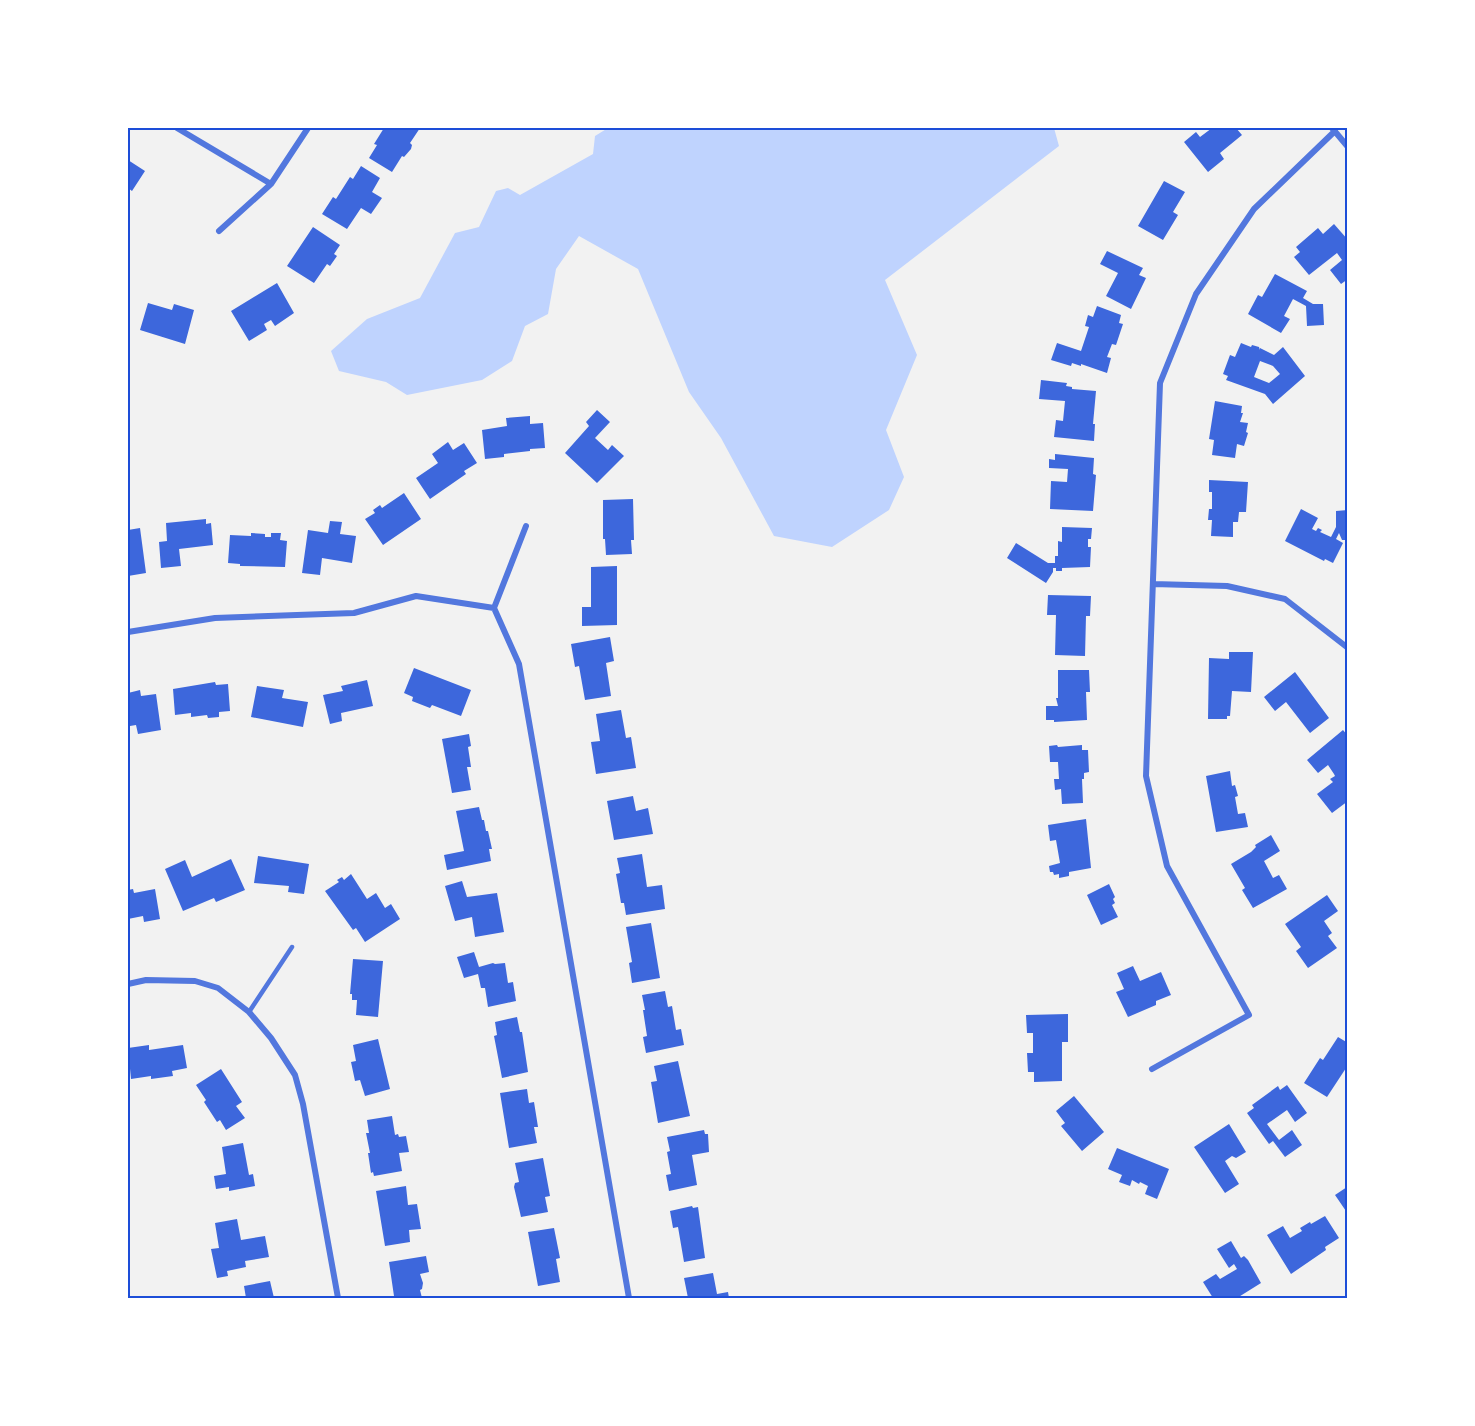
<svg xmlns="http://www.w3.org/2000/svg" width="1475" height="1426" font-family="Cabin,sans-serif">
<style>
.water{fill:#bfd3fe}
.building{fill:#3d67dc;fill-rule:evenodd}
.lines{fill:none;stroke-linecap:round;stroke-linejoin:round}
.service{stroke:#5277de;stroke-width:4.5}
.minor{stroke:#5277de;stroke-width:6}
.neatline{fill:none;stroke:#1d4ed8;stroke-width:2}
</style>
<rect width="100%" height="100%" fill="#f2f2f2"/>
<path class="water" d="M608 128H1054L1059 146 885 280 917 355 886 430 904 477 889 510 832 547 774 536 721 438 689 392 638 269 579 236 556 269 548 314 525 326 512 361 482 380 407 395 386 382 339 371 331 351 367 319 420 298 455 233 479 227 496 191 508 188 520 195 593 154 595 136Z"/>
<path class="building" d="M384 128H420L410 143 412 145 411 149 404 157 402 156 392 172 369 158 377 145 374 144Z
M1212 128H1236L1242 135 1220 153 1224 159 1208 172 1184 142 1196 132 1200 137Z
M128 160 145 171 132 191 128 188Z
M361 166 380 178 372 192 382 198 371 214 361 208 347 229 322 214 333 197 336 199 350 177 353 179Z
M1164 181 1185 192 1173 212 1178 215 1163 240 1138 226Z
M1334 224 1348 240V279L1341 284 1330 270 1342 260 1337 253 1309 275 1294 257 1300 252 1296 247 1318 228 1323 234Z
M313 227 340 245 334 254 337 256 330 266 327 264 314 283 287 266Z
M1107 251 1143 268 1139 275 1146 278 1131 309 1106 296 1118 273 1100 264Z
M1275 274 1307 291 1303 298 1313 304H1323L1324 325 1307 326 1306 306 1293 299 1284 316 1290 319 1281 333 1248 314 1258 295 1262 297Z
M277 283 294 313 275 326 271 320 264 324 267 330 249 341 231 311Z
M148 303 172 310 174 304 194 310 185 344 140 330Z
M1097 306 1121 315 1119 323 1123 324 1116 345 1112 344 1107 357 1111 358 1107 373 1081 364V366L1072 363 1071 366 1051 360 1057 343 1081 351 1089 327 1085 326 1088 315 1093 317Z
M1241 343 1251 347 1252 345 1259 347 1260 350V348L1274 355 1283 347 1305 376 1273 404 1265 394 1226 380 1228 376 1223 374 1230 355 1235 357ZM1260 361 1273 366 1280 374 1269 383 1254 377Z
M1041 380 1067 383 1066 386 1072 387V389L1096 391 1093 424H1095L1094 441 1054 437 1056 420 1063 421 1065 401 1039 399Z
M1215 401 1242 406 1241 413H1243L1240 422 1248 423 1246 432 1248 433 1244 446 1237 444 1235 458 1212 455 1214 440 1209 439Z
M597 410 610 422 595 438 608 450 612 445 624 456 597 483 565 453 589 426 586 422Z
M530 416V424L543 423 545 448 530 449V451L504 454V457L485 459 482 430 507 426 506 418Z
M448 442 453 450 464 443 477 463 464 471 466 474 430 499 416 478 438 463 432 454Z
M1055 454 1094 458 1093 474 1096 475 1093 511 1050 509 1051 481 1067 482 1068 469 1049 468V459L1055 460Z
M1209 480 1248 482 1246 512H1239L1238 522H1233V537L1211 536 1212 520H1208L1209 509H1212V492H1209Z
M404 493 421 519 383 545 365 519 375 513 373 510 380 505 382 508Z
M633 499 634 540H631L632 554 606 555 605 539H603V500Z
M1301 509 1318 518 1312 529 1316 531 1318 528 1322 530 1320 532 1331 537 1336 527V511L1348 510V540H1342L1339 533 1336 539 1343 543 1333 563 1325 559 1324 561 1285 541Z
M206 519V524L211 523 213 545 179 549 181 566 161 568 159 542 167 541 166 523Z
M330 521 342 522 340 534 356 536 352 563 322 558 320 575 302 573 308 530 328 533Z
M1062 527 1092 528 1091 539H1088V547H1091L1090 567 1062 568V571H1056V568H1053V572L1046 583 1007 558 1016 543 1048 563H1055V556H1058V541L1062 542Z
M140 528 146 573 128 576V530Z
M251 533 265 534V537H271V533H281L280 540 287 541 285 567 240 566V564L228 563 230 535 251 536Z
M617 566V625L582 626V607H591V567Z
M1048 595 1091 596 1090 616H1086L1085 656 1055 655 1056 615H1047Z
M610 637 614 661 606 663 611 696 585 700 579 666 575 667 571 644Z
M1229 652H1253L1251 692 1232 691 1230 716H1227V719H1208L1209 658 1229 659Z
M414 668 471 690 461 716 432 705 430 708 412 701 413 697 404 693Z
M1058 670H1089L1090 692H1086L1087 720 1054 722V720H1046V706H1058L1056 698H1058Z
M1295 672 1329 718 1310 733 1286 702 1275 711 1264 697Z
M367 680 373 706 341 713 342 721 330 724 323 695 343 691 341 686Z
M215 682 216 685 228 684 230 711 219 712V717L208 718 207 715 191 717V713L175 715 173 689Z
M257 686 284 690 282 698 308 702 303 727 251 717Z
M140 690 141 696 156 694 161 730 138 734 136 725 130 726 128 722V693Z
M621 710 626 738 631 737 636 768 596 774 591 742 600 741 596 714Z
M1343 730 1348 736V801L1332 813 1317 794 1333 782 1330 779 1335 776 1334 774 1328 765 1318 773 1307 760Z
M469 734 471 746 468 747 471 767H467L471 790 452 793 442 739Z
M1057 745 1058 747 1082 745V750H1088L1089 772 1084 773V779H1082L1083 803 1062 804 1061 789 1055 790 1054 779H1059L1058 762H1050L1049 746Z
M1230 771 1232 786 1235 785 1238 796 1235 797 1238 814 1245 813 1248 827 1216 832 1206 776Z
M633 796 636 811 648 808 653 834 614 840 607 801Z
M479 807 482 820H484L486 831H488L492 849H489L491 861 447 870 444 855 464 851 456 811Z
M1086 819 1091 868 1069 872V876L1059 878V874L1054 875 1053 872H1050L1049 866 1060 863 1056 840 1050 841 1048 825Z
M1271 835 1280 851 1264 861 1273 878 1279 875 1287 889 1253 908 1242 890 1245 888 1231 864 1251 852 1256 847 1255 845Z
M642 854 647 887 662 885 665 909 626 915 624 903H621L616 874 620 873 617 858Z
M258 856 309 864 304 894 288 892 289 886 254 883Z
M231 859 245 890 216 902 214 898 183 911 165 869 185 860 192 877Z
M351 874 367 899 376 893 385 908 391 904 400 919 365 942 356 928 353 930 325 891 339 882 337 880 342 877 344 880Z
M462 881 467 897 497 893 504 932 475 937 472 917 455 921 445 886Z
M1109 884 1115 897 1113 899 1115 903 1112 905 1118 917 1101 925 1087 895Z
M133 889 134 893 155 889 160 919 144 922 143 916 128 919V890Z
M1327 895 1338 911 1324 921 1332 933 1328 936 1337 948 1308 968 1296 951 1301 947 1285 924Z
M651 923 660 978 632 983 629 963 632 962 626 927Z
M474 952 479 967 493 963 495 964 505 963 508 983 513 982 516 1001 488 1007 485 988H481L478 974 464 978 457 957Z
M353 959 383 961 378 1017 356 1015 357 1000H352V994H350Z
M1133 966 1140 981 1161 972 1171 995 1156 1001V1005L1128 1017 1116 992 1124 989 1117 973Z
M665 991 668 1007 672 1006 676 1030 681 1029 684 1045 646 1053 643 1037 647 1036 643 1010H645L642 995Z
M1068 1014V1042H1062V1081L1034 1082V1072H1028L1027 1053H1033V1033H1027L1026 1015Z
M517 1017 520 1032H522L528 1072 502 1078 494 1036 497 1035 495 1022Z
M1338 1037 1348 1043V1065L1327 1097 1304 1083 1320 1058 1323 1060Z
M378 1039 390 1089 365 1096 360 1080 355 1081 351 1062 356 1061 353 1045Z
M149 1045V1050L183 1045 187 1068 172 1071 173 1076 151 1079V1076L131 1079 128 1048Z
M678 1061 690 1116 658 1123 651 1082 657 1081 654 1066Z
M221 1069 242 1102 236 1106 245 1118 226 1130 220 1120 217 1122 204 1102 206 1100 196 1085Z
M1287 1085 1307 1113 1295 1122 1287 1110 1267 1124 1279 1140 1292 1130 1302 1145 1285 1157 1273 1141 1269 1144 1247 1113 1254 1108 1252 1105 1278 1086 1280 1090Z
M527 1089 529 1103 534 1102 538 1127H534L537 1143 509 1148 500 1093Z
M1074 1096 1104 1132 1082 1151 1061 1126 1065 1123 1056 1111Z
M392 1116 395 1135 398 1134 399 1137 406 1136 409 1152 399 1153 402 1171 374 1176 373 1172 371 1173 368 1153H370L366 1133H369L367 1120Z
M1229 1124 1246 1152 1236 1158 1232 1156 1225 1161 1239 1184 1225 1193 1194 1147Z
M704 1130 705 1134H708L709 1152 692 1155 697 1185 669 1191 666 1175 671 1174 667 1152 670 1151 667 1137Z
M243 1143 249 1175 253 1174 255 1186 229 1191V1187L216 1189 214 1176 226 1174 222 1147Z
M1117 1148 1169 1169 1157 1199 1145 1194 1148 1186 1140 1182 1139 1184 1132 1180 1130 1186 1119 1182 1122 1175 1108 1169Z
M543 1158 550 1196 545 1197 548 1212 521 1217 514 1187 515 1183 519 1182 515 1163Z
M406 1186 408 1205 417 1204 421 1229 409 1230 410 1242 385 1246 376 1191Z
M1347 1187 1348 1188V1214L1335 1195Z
M692 1206 693 1208 698 1207 705 1258 684 1262 678 1227 673 1228 670 1211Z
M1325 1216 1339 1238 1325 1247 1326 1250 1291 1274 1267 1235 1283 1226 1290 1238 1302 1231 1300 1228 1310 1222 1311 1224Z
M237 1219 241 1240 265 1236 269 1257 245 1261 246 1267 227 1271 228 1276 217 1278 211 1249 219 1248 215 1223Z
M554 1228 560 1258 556 1259 560 1282 538 1286 528 1232Z
M1231 1241 1241 1258 1244 1256 1248 1260 1261 1283 1237 1298H1213L1203 1282 1216 1274 1220 1279 1237 1269 1234 1264 1229 1268 1217 1249Z
M426 1256 429 1272 420 1274 423 1283 422 1289 420 1290 422 1298H397V1296H394L389 1262Z
M713 1273 717 1294 728 1292 729 1298H688L684 1278Z
M270 1281 274 1298H246L244 1286Z"/>
<g class="lines">
<path class="service" d="M249 1012 292 947"/>
<path class="minor" d="M177 128 271 184
M1332 128 1348 147
M219 231 271 184 308 128
M1153 584 1227 586 1285 599 1348 648
M494 608 519 664 629 1298
M494 608 526 526
M128 632 215 618 354 613 416 596 494 608
M128 984 146 980 195 981 218 988 249 1012 271 1038 295 1075 303 1104 338 1298
M1152 1069 1249 1015 1167 866 1146 776 1160 383 1196 294 1254 209 1335 131"/>
</g>
<rect width="1475" height="1426" fill="none" stroke="#ffffff" stroke-width="258"/>
<rect x="129" y="129" width="1217" height="1168" class="neatline"/>
</svg>
